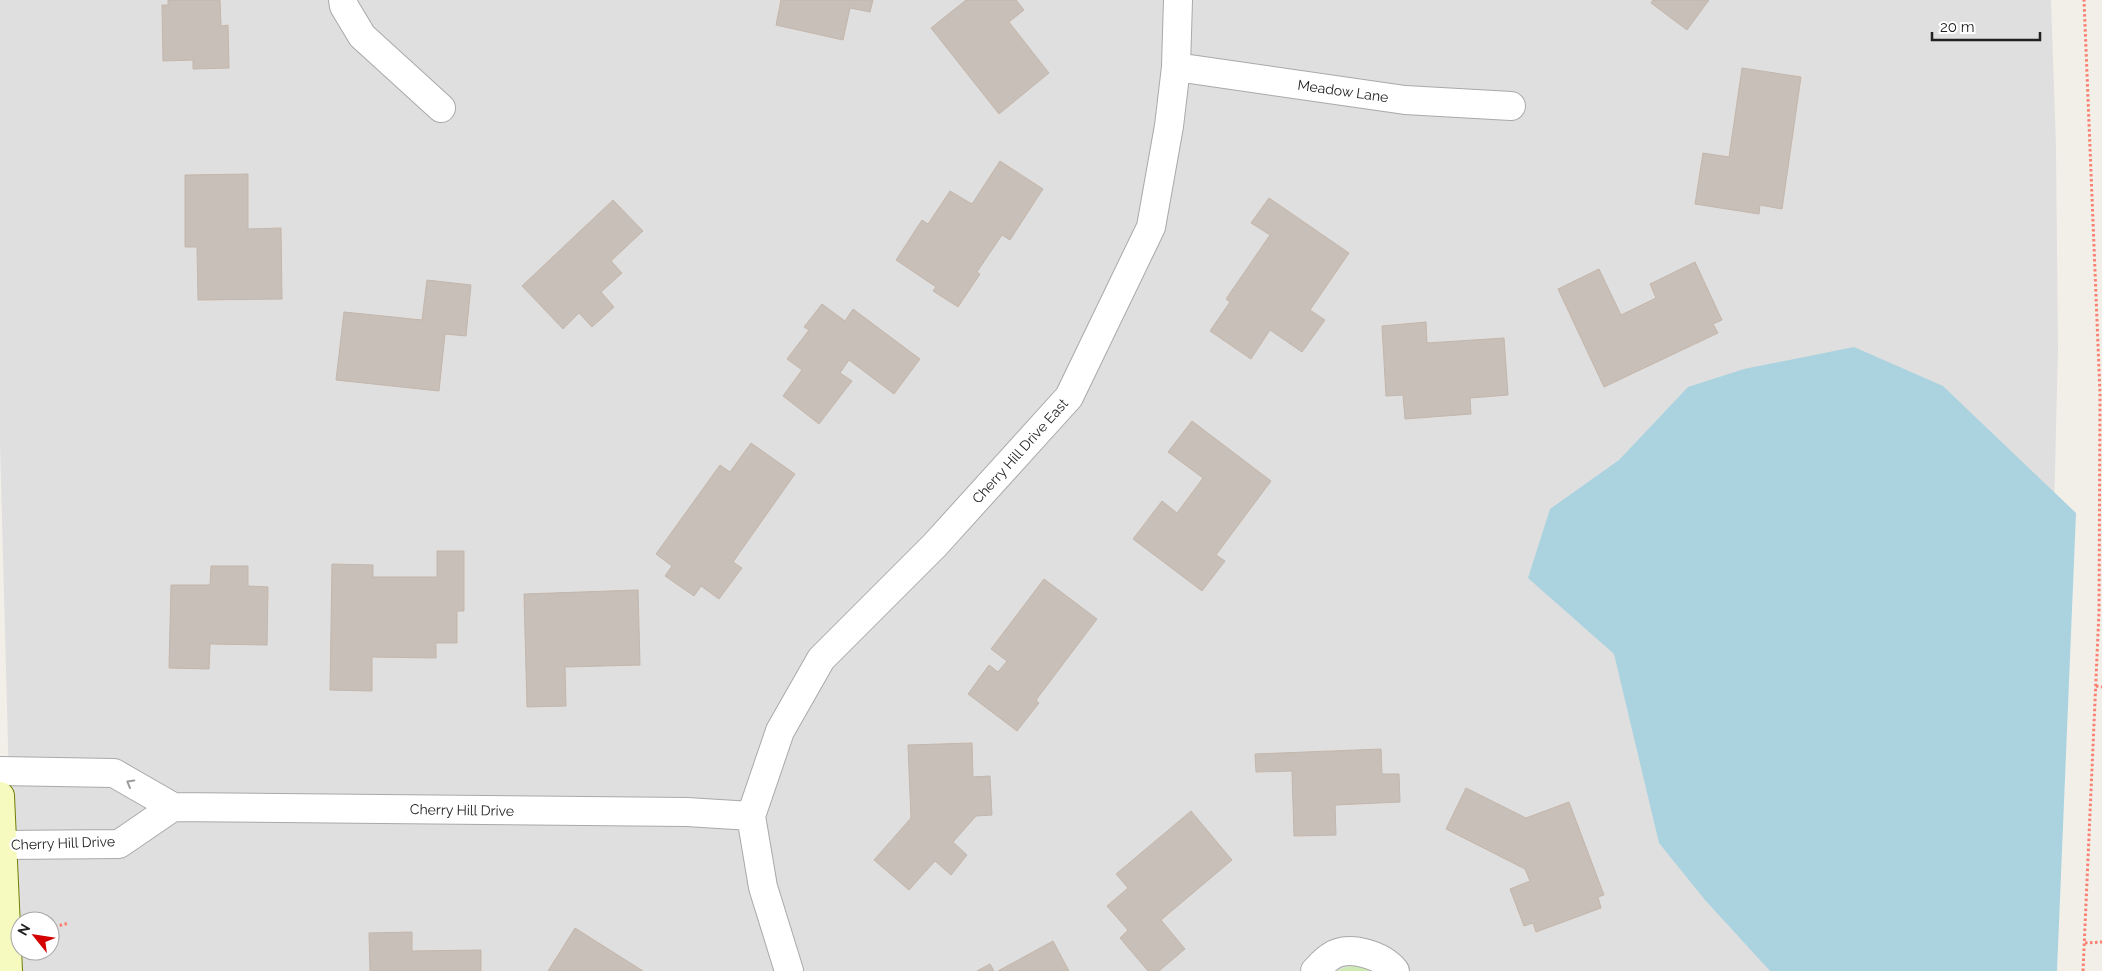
<svg xmlns="http://www.w3.org/2000/svg" width="2102" height="971" font-family="Raleway,sans-serif">
<style>
.residential{fill:#e0dfdf;fill-rule:evenodd}
.grass{fill:#cdebb0}
.water{fill:#aad3df}
.building{fill:#c7bfb8;stroke:#c4b6ab}
.lines{fill:none;stroke-linecap:round;stroke-linejoin:round}
.minor-casing{stroke:#a9a9a9;stroke-width:30}
.secondary-casing{stroke:#707d05;stroke-width:30}
.path{stroke:#fa8072;stroke-width:3;stroke-dasharray:2.5 2.5;stroke-linecap:butt}
.minor{stroke:#fff;stroke-width:28}
.secondary{stroke:#f7fabf;stroke-width:28}
.oneway{stroke:#9c9c9c}
.labels{text-anchor:middle;stroke-width:4.5;stroke-linejoin:round;paint-order:stroke}
.street-label{font-size:14px;fill:#222;stroke:#fff}
</style>
<rect width="100%" height="100%" fill="#f2efe9"/>
<path class="residential" d="M0 0H2051L2056 148 2058 349 2050 675 2039 971H14L0 443ZM20 921H50V951H20Z"/>
<path class="grass" d="M1358 966 1372 971H1337L1346 967Z"/>
<path class="water" d="M1854 347 1943 386 2076 513 2057 971H1770L1705 900 1659 843 1614 654 1528 578 1550 509 1619 460 1688 387 1744 369Z"/>
<path class="building" d="M168 0H220L221 26 228 25 229 68 193 69V60L163 61 162 5H168Z
M781 0H873L870 12 850 8 843 40 776 25Z
M966 0H1016L1024 10 1009 22 1049 73 999 114 931 28Z
M1653 0H1709L1687 30 1651 3Z
M1742 68 1801 77 1782 209 1760 205 1759 214 1695 204 1703 153 1729 157Z
M1000 161 1043 189 1010 240 1002 235 977 272 980 274 958 307 933 291 936 287 896 260 922 220 928 224 950 191 972 204Z
M248 174V229L281 228 282 299 198 300 197 247H185V175Z
M1269 198 1349 253 1310 310 1325 320 1302 352 1270 330 1251 359 1210 331 1230 302 1226 299 1270 235 1251 223Z
M613 200 643 231 611 261 622 273 601 292 614 307 592 327 579 313 563 329 522 286Z
M1695 262 1722 320 1713 324 1718 333 1604 387 1558 289 1599 269 1621 315 1656 298 1650 284Z
M427 280 471 285 466 336 445 334 439 391 336 380 344 312 422 320Z
M822 304 845 321 853 309 920 359 894 394 849 360 840 373 852 381 819 424 783 396 802 370 787 359 809 330 804 327Z
M1426 322 1427 343 1504 338 1508 395 1470 398 1471 414 1405 419 1403 395 1386 396 1382 326Z
M1192 421 1271 481 1216 555 1225 561 1202 591 1133 539 1162 501 1177 513 1203 478 1168 452Z
M751 443 795 474 733 562 742 568 719 599 701 586 694 596 665 576 672 566 656 554 720 465 730 472Z
M437 551H464V611H457V643H436V658L372 657V691L330 690 332 564 373 565V577H437Z
M211 566H248V586L268 587 267 645 210 644 209 669 169 668 171 585H210Z
M1044 579 1097 619 1036 700 1039 703 1017 731 968 694 989 665 998 672 1007 661 991 649Z
M638 590 640 665 565 667 566 706 527 707 524 594Z
M972 743 973 777 990 776 992 815 976 816 953 842 967 855 951 875 935 861 909 890 874 860 911 818 908 745Z
M1381 749 1382 774H1399L1400 802 1335 805 1336 835 1294 836 1292 771 1256 772 1255 754Z
M1466 788 1526 818 1569 802 1604 895 1598 897 1601 908 1536 932 1533 923 1524 926 1510 889 1530 881 1525 869 1446 829Z
M1191 811 1232 860 1161 920 1185 949 1159 971H1148L1120 938 1128 930 1107 906 1128 888 1116 874Z
M575 928 643 971H548Z
M412 932V951L481 950V971H370L369 933Z
M1053 941 1069 971H998Z
M990 964 994 971H977Z"/>
<g class="lines">
<g class="minor-casing">
<path id="minor" d="M343 0 344 6 362 36 441 108
M1176 67 1405 100 1511 106
M0 771 114 773 173 807 687 812 751 816
M3 845 119 844 173 807
M789 971 763 887 751 816 780 731 821 659 935 545 1069 397 1151 227 1169 126 1176 67 1178 0
M1315 971C1320 966 1324 961 1330 957 1348 944 1382 955 1395 971"/>
</g>
<g class="secondary-casing">
<path id="secondary" d="M0 796 8 971"/>
</g>
<path class="path" d="M2096 686 2102 687
M50 928 69 923
M2085 943 2102 942
M2083 971 2099 611 2100 394 2084 0"/>
<use href="#minor" class="minor"/>
<use href="#secondary" class="secondary"/>
</g>
<defs><path id="oneway-chevron" d="M-2-3.5L2.5 0L-2 3.5" fill="none" stroke-width="1.6" stroke-linecap="round" stroke-linejoin="round" transform="scale(1.25)"/></defs>
<use class="oneway" href="#oneway-chevron" transform="translate(130 783) rotate(-150)"/>
<g class="labels">
<g class="street-label">
<text transform="translate(1343 91) rotate(8)" y="5">Meadow Lane</text>
<text transform="translate(1020 451) rotate(-48)" y="5">Cherry Hill Drive East</text>
<text transform="translate(462 810) rotate(1)" y="5">Cherry Hill Drive</text>
<text transform="translate(63 843) rotate(-2)" y="5">Cherry Hill Drive</text>
</g>
</g>
<g transform="translate(35 936) rotate(300)"><circle r="24" fill="#ffffff" stroke="#a7a7a7"/>
<path d="M0-4L9 19L0 12L-9 19Z" fill="#d40000"/>
<text y="-8" font-size="14" font-weight="bold" text-anchor="middle" fill="#222222">N</text>
</g>
<path d="M1932 32v8h108v-8" fill="none" stroke="#222222" stroke-width="2.5"/>
<text x="1940" y="32" font-size="15" fill="#222222" stroke="#ffffff" stroke-width="4" paint-order="stroke">20 m</text>
</svg>
